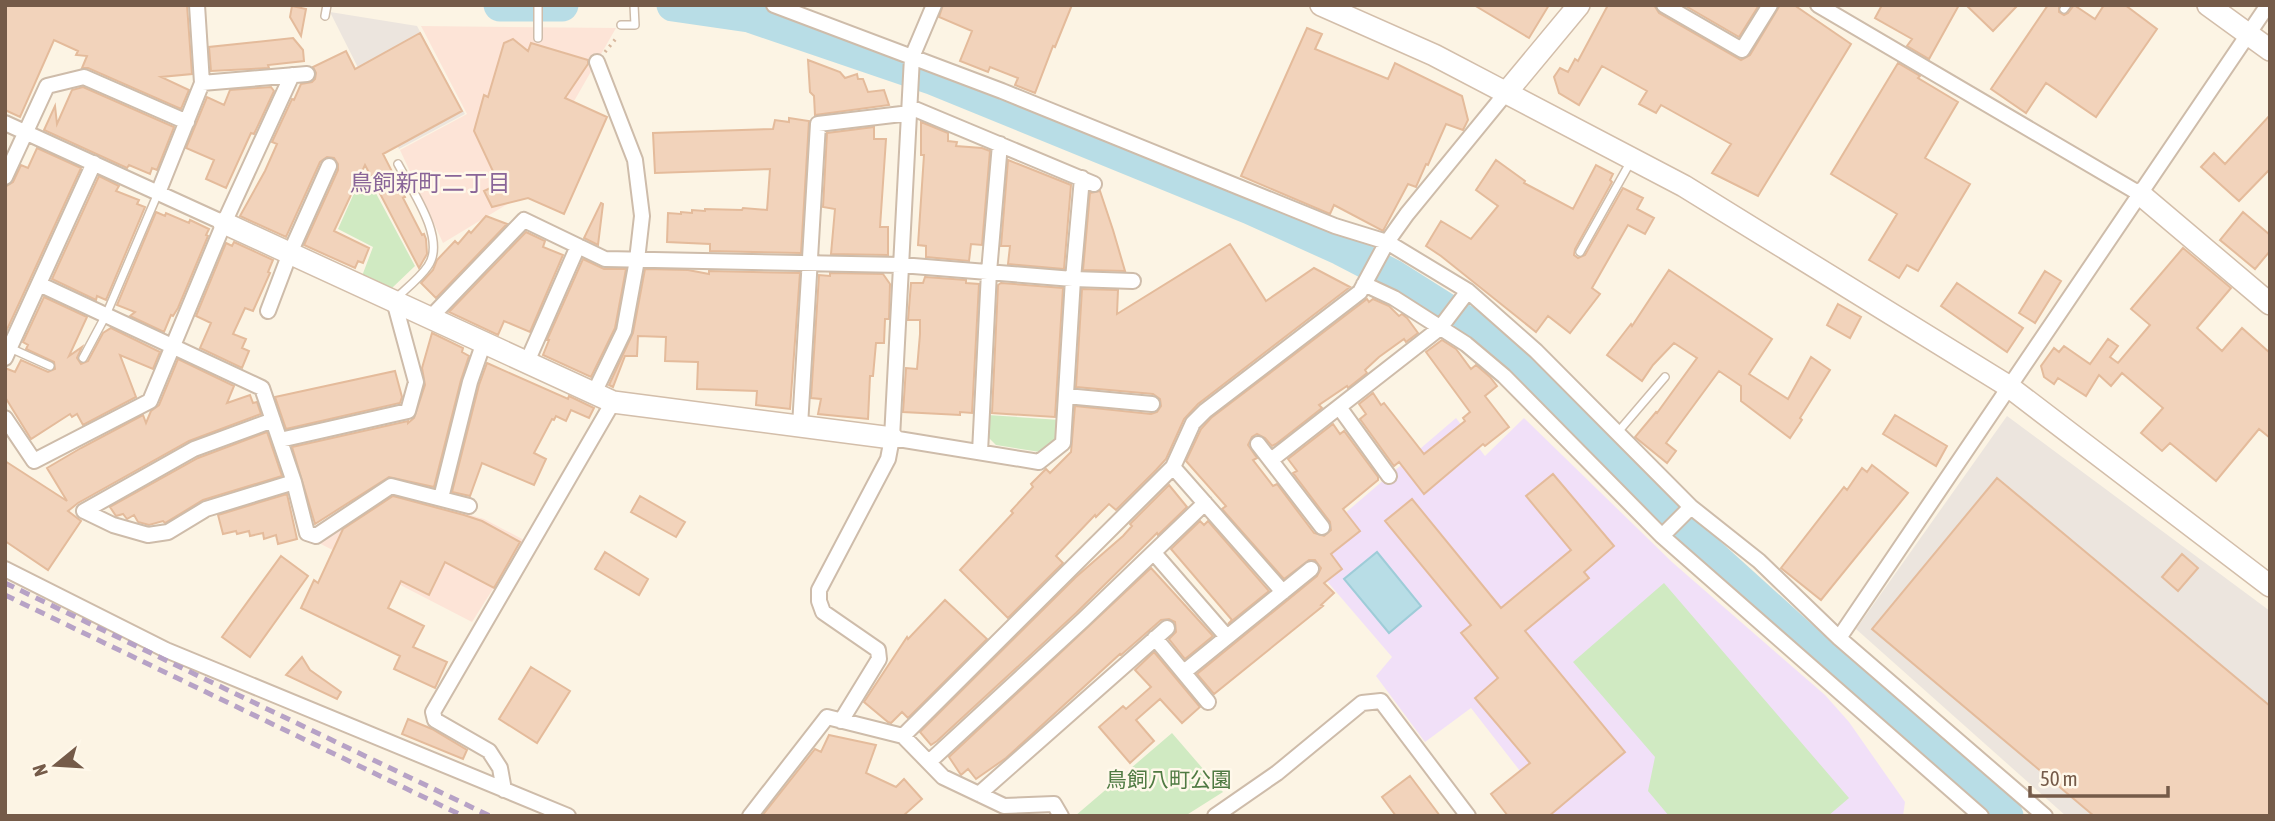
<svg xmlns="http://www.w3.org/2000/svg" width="2275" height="821" font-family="'Asap Condensed','Noto Sans JP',sans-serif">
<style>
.commercial{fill:#fde4d7}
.industrial{fill:#ece5de}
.education{fill:#f1e0f8}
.green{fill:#d0eac2}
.water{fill:#b8dde6;stroke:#9eccd8;stroke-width:2}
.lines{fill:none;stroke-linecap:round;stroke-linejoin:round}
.river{stroke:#b8dde6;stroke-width:33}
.building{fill:#f2d3bb;stroke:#e4bb9b;stroke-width:2}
.lane-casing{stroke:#cebcaa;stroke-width:10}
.street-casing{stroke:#cebcaa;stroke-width:18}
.secondary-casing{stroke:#d3beaa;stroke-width:24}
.path{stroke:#d7b79e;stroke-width:3.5;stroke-dasharray:2 5;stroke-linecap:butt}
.lane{stroke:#fff;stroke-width:7}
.street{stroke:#fff;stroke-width:14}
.secondary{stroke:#fff;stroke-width:21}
.rail{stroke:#b7a2c6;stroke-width:5;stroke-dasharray:10 7;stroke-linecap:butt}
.labels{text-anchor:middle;stroke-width:5;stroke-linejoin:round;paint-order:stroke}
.park-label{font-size:21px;fill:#4f7a42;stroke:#fff8ea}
.neighbourhood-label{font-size:23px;fill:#896598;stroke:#fff8ea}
</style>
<rect width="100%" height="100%" fill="#fcf4e4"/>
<path class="commercial" d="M421 26 616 28 519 197 443 243 400 150 467 114Z
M392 492 484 519 524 540 472 622 319 543Z"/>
<path class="industrial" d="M330 12 417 26 465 114 399 149Z
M2007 416 2270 611V816H2066L1856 629Z"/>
<path class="education" d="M1456 418 1485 456 1524 418 1672 562 1825 695 1849 722 1905 802 1903 816H1555L1471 708 1425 742 1376 676 1392 657 1301 551Z"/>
<path class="green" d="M364 171 415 266 392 288 362 276 373 247 338 229Z
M988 415 1060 420V435L1040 452 996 445 987 436Z
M1664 583 1849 798 1828 816H1669L1648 791 1655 757 1573 662Z
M1172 733 1223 792 1185 816H1075Z"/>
<path class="water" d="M1377 552 1421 606 1389 633 1344 579Z"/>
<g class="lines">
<path class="river" d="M500 5H562
M673 5 749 16 934 79 1250 208 1341 249 1393 276 1464 321 1523 372 1659 508 1830 663 2007 816"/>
</g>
<path class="building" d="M5 5H187L192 74 161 77 189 90 181 109 88 68H82L87 56 76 55 78 51 54 40 20 117 5 110Z
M943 5H1072L1055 47 1053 46 1035 93 1015 85 1018 78 990 67 988 72 960 61 972 31 939 17Z
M1474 5H1549L1529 38Z
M1608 5H1654L1659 13 1741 60 1750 55 1780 5H1794L1851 44 1758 196 1712 173 1731 144 1661 105 1656 113 1639 104 1647 91 1602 66 1579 105 1559 93 1554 77 1560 68 1568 72 1575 59 1578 61Z
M1684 5H1759L1739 37Z
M1882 5H1959L1929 59 1907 46 1912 39 1875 18Z
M1966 5H2018L1993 31Z
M2048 5H2059V12L2064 15 2068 13 2074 5 2095 19 2104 5H2125L2157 29 2096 117 2046 83 2026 113 1991 89Z
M292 6 306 9 301 36 290 17Z
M1307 28 1322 34 1315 49 1388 79 1395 63 1462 96 1468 120 1463 130 1446 124 1428 165 1426 164 1416 187 1408 184 1383 231 1334 205 1330 214 1241 176Z
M420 33 462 111 383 154 405 197 403 198 422 235 424 234 426 239 427 254 419 268 365 165 334 231 369 248 363 263 358 261 355 268 304 245 338 170V164L334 158 327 157 320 162 286 237 240 216 265 171 277 144 272 142 292 99 294 100 301 84 312 82 315 79 316 73 313 67 346 51 355 69Z
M293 38 303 50 304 61 268 65 269 68 211 71 209 47Z
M513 39 528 51 531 43 588 60V64L565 98 607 117 564 214 528 198 492 207 484 191 499 184 474 131 484 95 488 97 504 43Z
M808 60 840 72 845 78 857 74 858 79H863L868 92 884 90 889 105 815 115 814 96 810 92Z
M1898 63 1920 76 1918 78 1958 102 1925 158 1970 184 1918 271 1907 265 1899 278 1869 260 1897 214 1831 174Z
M83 87 174 127 157 170 152 168 150 174 129 165 127 168 44 130 55 106 57 124 72 90Z
M271 87 274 91 254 134 251 133 226 188 206 179 214 160 186 148 207 97 224 105 230 90Z
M2270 115V169L2239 201 2201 167 2214 153 2225 164Z
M789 118 809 121 801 253 710 251V244L667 242 668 213 681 214V212L692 213V210L705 211V209L742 210 743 208 767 210 770 169 655 173 653 133 773 129 775 120 789 122Z
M921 122 948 133V141L957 142 956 146 982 148 990 151 982 245 971 244 969 261 926 257V246L918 245 924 155H921Z
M874 127V139H886L880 227H888V255L831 254 835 209 823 207 827 133Z
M37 148 81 168 5 334V187L13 182 21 165 28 168Z
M1008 160 1071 185 1064 269 1008 264 1010 246H1001Z
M1496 160 1525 181 1524 183 1573 209 1596 165 1613 174 1610 180 1612 182 1575 249 1574 255 1578 258 1585 255 1623 188 1643 198 1637 209 1654 218 1645 234 1628 225 1592 288 1600 294 1570 333 1548 316 1536 332 1441 256 1426 246 1441 221 1471 239 1498 206 1476 190Z
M99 176 119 186 116 191 139 200 137 204 145 207 106 300 97 296 96 300 52 279Z
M1100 191 1113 230 1125 271 1083 270 1090 193Z
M601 203 603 204 598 245 584 238Z
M156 212 165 216 166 213 189 223 190 220 209 229 206 235 208 236 178 308 173 316 171 315 164 332 130 316 135 312 117 305Z
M2243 212 2270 235V251L2255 269 2220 240Z
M486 216 507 224 436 298 421 283 433 270 437 260 455 241 458 244 469 231 471 233Z
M526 232 545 241 543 247 563 255 530 332 504 321 498 335 449 312Z
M234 242 273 260 268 272 270 273 253 311 245 308 233 334 246 339 242 348 249 351 242 368 200 348 211 323 196 316 226 243 232 246Z
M1230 244 1266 301 1314 268 1350 287 1198 404 1184 419 1166 459 1156 470 1116 510 1109 504 1096 517 1095 515 1056 556 1063 563 1008 618 960 570 1013 513 1011 511 1033 487 1031 484 1046 469 1050 473 1071 452 1075 406 1151 414 1157 412 1161 406 1160 399 1153 394 1076 387 1082 289 1118 290 1117 314Z
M2183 248 2231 288 2197 328 2222 351 2242 328 2270 353V438L2259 429 2216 481 2170 443 2162 451 2141 433 2163 408 2122 373 2111 386 2099 375 2086 396 2058 378 2054 384 2044 377 2041 366 2054 348 2059 352 2064 346 2090 364 2108 339 2118 346 2110 357 2118 363 2150 325 2131 309Z
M583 259 604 269H626L615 328 591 377 543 355 549 340H547Z
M645 269 688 270 709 274V271L800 273 790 409 756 405 757 391 697 389 698 362 665 361 666 337 638 336 637 356H625L613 387 609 385 633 333Z
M1669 270 1772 339 1749 374 1788 399 1811 357 1830 370 1800 418 1802 420 1790 438 1741 401V386L1719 371 1666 443 1676 451 1667 463 1635 437 1656 412 1657 413 1697 358 1674 343 1653 365 1642 381 1607 355 1631 324 1632 326Z
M2045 271 2061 281 2035 323 2019 313Z
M830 273 883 274 890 284 889 319H885L884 343H876L873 376H870L868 419 818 414 821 399 811 398 819 275 830 276Z
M925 277 966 280V283L979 284 972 413 960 412V415L903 412 906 368 917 369 920 334V320H908L911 283H923Z
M1001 283 1063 288 1055 417 992 413 998 285Z
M1957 283 2023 328 2007 352 1941 306Z
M44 297 87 317 69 356 82 347 77 358 81 364 88 361 103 333 111 328 160 352 153 369 120 355 136 397 83 425 77 414 72 417 70 414 31 439 5 397V368L15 372 21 360 48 372 55 369 54 362 26 349 28 345 23 342Z
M1367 299 1369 302 1373 299 1389 306 1399 316 1402 314 1407 318 1418 333 1406 342 1404 339 1379 357 1365 370 1367 373 1348 388 1347 386 1319 405 1322 408 1276 444 1272 446 1265 438 1257 434 1252 437 1248 445 1257 458 1253 460 1273 486 1277 484 1314 533 1324 536 1331 530 1330 522 1293 473 1297 471 1288 459 1333 424 1340 434 1344 431 1378 477V480L1343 509 1360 531 1331 554 1342 569 1324 583 1334 593 1321 605 1323 606 1214 694 1197 674 1317 576 1321 568 1315 560H1309L1284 579 1222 509 1226 506 1186 461 1201 429 1211 418Z
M1838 304 1861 317 1850 338 1827 325Z
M432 333 463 348 462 352 469 356 461 380 434 487 389 477 315 524 292 447 408 421V423L414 418 425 385 422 368Z
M1442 340 1456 349 1471 369 1476 365 1490 377 1497 386 1485 396 1509 427 1485 446 1483 444 1424 494 1399 462 1394 466 1360 419 1366 414 1359 404 1373 393 1381 405 1384 403 1424 454 1465 421 1463 418 1470 412 1426 352Z
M178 359 234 386 227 403 250 395 253 403 257 402 261 414 189 441 78 503 68 511 81 521 48 570 5 541V461L67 501 47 468 81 448 143 415 146 423 151 411 159 405Z
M487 363 568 399 569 396 594 408 589 418 571 410 566 421 556 416 554 420 552 419 534 453 546 459 534 485 482 463 470 496 452 492 479 385Z
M395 371 402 397 400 403 286 429 275 397Z
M1895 415 1947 446 1936 466 1883 434Z
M267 432 282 476 203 500 165 523 163 521 149 525 138 522 134 515 127 519 123 514 116 516 110 507 198 458Z
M1872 465 1908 493 1821 600 1781 568 1844 487 1847 490 1862 468 1867 472Z
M1553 474 1614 546 1584 572 1589 578 1525 631 1625 752 1549 816H1508L1491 794 1530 763 1475 698 1498 678 1461 633 1471 625 1385 521 1412 499 1501 608 1571 550 1526 496Z
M1997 478 2270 706V816H2094L1872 629Z
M1169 485 1187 507 1158 535 1157 533 1076 613 937 741 931 745 920 732 1076 577 1123 536 1132 526 1130 524Z
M287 494 297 539 278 544 276 535 264 539 263 533 250 536 249 531 237 534 236 531 223 534 218 515Z
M393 496 464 515 482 521 520 542 494 588 445 562 429 595 401 581 388 608 424 626 413 647 447 662 435 688 394 669 400 656 301 608 314 580 318 583 343 529Z
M640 496 685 522 676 537 631 512Z
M1200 521 1204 525 1208 521 1269 591 1228 624 1232 620 1171 549Z
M605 552 648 579 639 595 595 569Z
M2182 554 2198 568 2178 591 2162 577Z
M281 556 308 576 250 657 222 637Z
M1151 568 1213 636 1185 659 1169 639 1176 632 1175 622 1169 619 1161 620 1121 655 1120 654 1006 758 976 779 968 769 961 775 949 757Z
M945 600 987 639 908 718 902 712 891 723 888 722 864 702 907 637 908 639Z
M1154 652 1200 707 1182 723 1160 699 1136 720 1154 741 1130 763 1099 727 1123 706 1126 709 1151 687 1135 670Z
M302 657 310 670 341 692 337 699 286 675Z
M531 667 570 691 537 743 499 719Z
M408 719 432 729 467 750 463 759 402 734Z
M829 735 876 745 866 773 896 787 904 779 922 799 903 816H762L815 749 821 752Z
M1410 776 1440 816H1396L1382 797Z"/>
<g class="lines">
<g class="lane-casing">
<path id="lane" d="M2064 9 2067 5
M325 16 327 5
M621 25H635L634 5
M538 38V5
M1580 252 1631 161
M396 298C407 288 420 278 428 266 447 239 411 189 398 164
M10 348 50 366
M83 358 106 315 158 193
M1618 432 1665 377"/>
</g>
<g class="street-casing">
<path id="street" d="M774 5 1002 91 1335 226 1387 242 1468 291 1536 351 1691 507 1759 561 1839 638 2045 816
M1664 5 1742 50 1770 5
M1818 5 2140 194
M202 83 307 74
M910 107 1094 184
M5 123 224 223
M5 177 47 86 84 77 187 122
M158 193 202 83 197 5
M39 284 262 388 294 482 307 533 316 536 391 486 469 506
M1364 284 1394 298 1466 344 1504 376 1662 536 1981 816
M268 311 290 253 329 166
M430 318 524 220 605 259 901 265 1073 279 1133 281
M5 358 94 163
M527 362 578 246
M594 393 624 331 637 260 642 216 635 160 597 62
M1066 396 1152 404
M1339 407 1389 476
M5 418 34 461 150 401 224 223 292 75
M800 426 818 124 910 113
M892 438 1039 462 1063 443 1073 279 1082 178
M280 440 408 411 416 382 394 301
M1258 444 1322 527
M980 452 989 272 1000 144
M1271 460 1440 328 1468 291
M1173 467 1283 592
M441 498 470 382 484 342
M84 511 113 525 148 535 168 532 206 509 294 482
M84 511 194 449 273 420
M1662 536 1691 507
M1154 553 1227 637
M5 569 166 650 568 816
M1155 638 1208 702
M1839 638 2268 5
M1184 672 1311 569
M841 721 879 659 878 650 823 612 819 601V590L888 459 892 438 912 57 934 5
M903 736 1173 467 1193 423 1205 411 1360 292 1387 242 1407 214 1506 93
M929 762 1083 620 1205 503
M504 790 500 768 489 751 435 720 433 712 613 402
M979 794 1167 628
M750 816 827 717 903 736 943 777 1004 806 1054 804 1061 816
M1215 816 1277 773 1362 703 1381 701 1468 816"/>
</g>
<g class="secondary-casing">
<path id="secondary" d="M1321 5 1434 55 1684 186 2008 386 2270 586
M2208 5 2270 50
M1506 93 1579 5
M2140 194 2270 304
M224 223 613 402 892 438"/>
</g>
<path class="path" d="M605 52 618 36"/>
<use href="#lane" class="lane"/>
<use href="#street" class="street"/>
<use href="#secondary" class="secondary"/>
<path class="rail" d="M5 583 490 816
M5 595 463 816"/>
</g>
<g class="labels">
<g class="park-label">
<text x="1169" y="787">鳥飼八町公園</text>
</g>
<g class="neighbourhood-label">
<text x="430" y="191">鳥飼新町二丁目</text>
</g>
</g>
<rect width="2275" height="821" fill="none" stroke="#755b49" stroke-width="14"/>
<g transform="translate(56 765) rotate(252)" stroke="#fff8ea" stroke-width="5" paint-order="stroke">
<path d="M0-5L12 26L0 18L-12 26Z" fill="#755b49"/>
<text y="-10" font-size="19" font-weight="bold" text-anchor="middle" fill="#755b49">N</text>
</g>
<path d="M2030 786v10h138v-10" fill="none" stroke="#755b49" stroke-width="3.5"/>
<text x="2040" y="786" font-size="21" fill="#755b49" stroke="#fff8ea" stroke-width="5" paint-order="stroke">50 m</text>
</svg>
